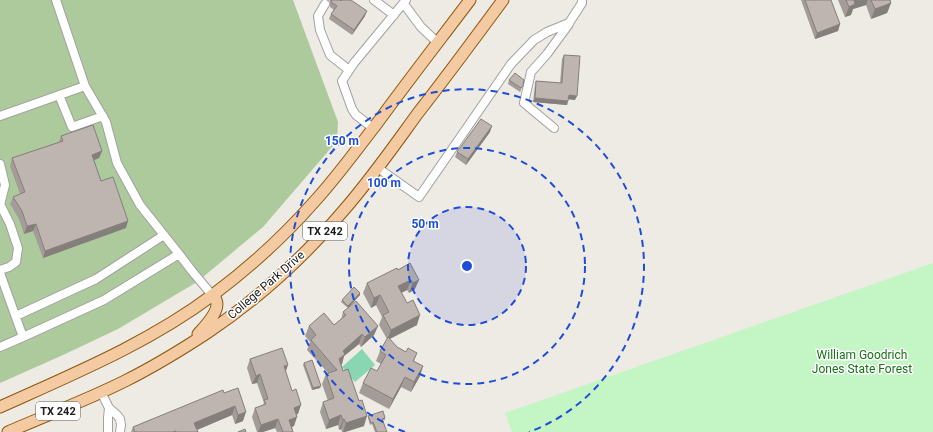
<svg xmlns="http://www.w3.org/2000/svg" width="933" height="432" font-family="Roboto,sans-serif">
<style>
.forest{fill:#adca9c}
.park{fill:#c4f5c4}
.pitch{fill:#88d7b2}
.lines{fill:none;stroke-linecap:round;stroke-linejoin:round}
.minor-casing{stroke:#a1a1a1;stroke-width:10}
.major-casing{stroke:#8b570c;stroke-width:13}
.minor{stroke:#fff;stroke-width:8}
.major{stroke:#f4caa3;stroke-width:11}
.wall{fill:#a39c98}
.shaded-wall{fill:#857f7c}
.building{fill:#beb5b1;stroke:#857f7c}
.ring{fill:none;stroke:#1d4ed8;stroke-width:2;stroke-dasharray:7 5}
.labels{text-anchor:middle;stroke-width:3;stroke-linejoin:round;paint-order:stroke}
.shield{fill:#fff;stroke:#616161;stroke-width:1}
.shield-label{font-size:11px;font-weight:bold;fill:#1d1d1d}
.street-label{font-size:12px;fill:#1d1d1d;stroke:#fff}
.park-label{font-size:12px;fill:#147315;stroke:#fff}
.centre{fill:#1d4ed8;stroke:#fff;stroke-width:2}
.ring-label{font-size:12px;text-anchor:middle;font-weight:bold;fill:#1d4ed8;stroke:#fff;stroke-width:3;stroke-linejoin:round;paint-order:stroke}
</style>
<rect width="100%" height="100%" fill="#eeeae4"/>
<path class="forest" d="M0 0H293L338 122 337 141 263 227 197 282 118 329 63 355 0 383Z"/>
<path class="park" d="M933 263V432H512L505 413Z"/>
<path class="pitch" d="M362 349 375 365 355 382 342 367Z"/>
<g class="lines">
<g class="minor-casing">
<path id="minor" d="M56 0 85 86
M374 0 394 15
M325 4 318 16 320 30 330 55 349 70
M404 4 421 27 438 43
M59 95 72 127 103 116
M0 116 85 86 106 122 117 163 140 205 179 254
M373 128 356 115 352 109 342 81 354 63 406 0
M554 128 524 103 531 72 547 54 569 24
M0 164 5 185 0 205
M378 168 419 197 511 64 534 40 547 32 569 23 582 3V0
M0 270 9 267 16 262 18 248 10 224 0 204
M0 273 23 337 104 300 179 254 192 271 212 295
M16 316 96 279 164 235
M0 347 23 337
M101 392 109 408 117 415 120 419 121 425 120 432
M108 432V418L109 408"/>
</g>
<g class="major-casing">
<path id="major" d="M198 334C204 327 221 311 216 300 216 298 214 297 212 295
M0 407C73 374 149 343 214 294 250 267 284 236 314 202 337 177 357 149 378 122 408 81 439 41 470 0
M8 432C47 415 87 400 125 381 153 367 181 350 207 333 258 299 304 257 344 210 371 179 394 146 418 113 447 76 475 38 503 0"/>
</g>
<use href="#minor" class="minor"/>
<use href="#major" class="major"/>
</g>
<path class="wall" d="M328 0H340L365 16 352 35 329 19 331 14 334 10 330 7V1Z
M801 0H831L840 24 838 31 815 39Z
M838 0H890L891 3 887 13 871 19 866 5 853 9 851 15 845 17Z
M564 55 575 100 568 99 567 105 533 102 535 85 536 81 560 83 562 59Z
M509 80H524L521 90 520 92 508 84Z
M490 132 466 165 455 157 457 152Z
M61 136 102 151 99 158 94 160 101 181 126 228 43 258 33 231 24 234 19 219 10 204 13 197 20 194 10 166 12 158 59 142Z
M410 263 415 289 409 293 407 290 401 293 417 325 390 339 398 348 406 352 417 353 414 361 423 366 420 376 411 392 401 387 389 409 359 393 363 383 377 371 381 364 376 361 380 351 387 339 379 325 382 317 376 305 371 308 363 293 367 283 398 270Z
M360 293V295L348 308 341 302 342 300Z
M343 312 378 326 374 335 361 347 359 344 344 356 342 364H341L364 426 345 432H342L341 429 339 430 338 425 326 429 320 412 323 402 328 401 322 384 326 374 328 373 307 350 310 342 305 336 309 326 334 325 341 320Z
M250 359 285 371 298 414H296L294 426 292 427 293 432H277L275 428 263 432H257L252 417 255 408 263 405 264 403 257 383 252 384 247 368Z
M304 363 320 388 312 390 303 365Z
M238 388 243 421 235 424 232 415 197 430 198 432H131L133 427Z
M368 416 385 418V420H383L387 432H375L372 424 370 425 368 418Z"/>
<path class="shaded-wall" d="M854 0H868L866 5 853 9 851 15 845 17 849 7Z
M891 3 887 13 871 19 875 9Z
M367 11 365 16 352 35 354 30Z
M840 24 838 31 815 39 817 33Z
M569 95 577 96 575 100 567 99Z
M535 98 568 101 567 105 533 102Z
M492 126 490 132 466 165 468 159Z
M102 151 99 158 89 162 92 155Z
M128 221 126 228 43 258 45 251Z
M36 224 33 231 24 234 27 226Z
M411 280 407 290 395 296 398 286Z
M419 280 415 289 409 293 413 283Z
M360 293V295L348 308V306Z
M380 295 376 305 371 308 374 298Z
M420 315 417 325 387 340 391 330Z
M378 326 374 335 361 347 365 337Z
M362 334 359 344 344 356 342 364 335 369 343 351Z
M288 365 285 374 284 366Z
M423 366 420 376 411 392 414 382Z
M260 374 257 383 252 384 256 376Z
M405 377 401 387 389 409 393 399Z
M321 386 320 388 312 390 313 388Z
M301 405 298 414 291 416 294 408Z
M235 406 232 415 192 432 194 423Z
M246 412 243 421 235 424 238 415Z
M341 415 338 425 326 429 329 420Z
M367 416 364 426 345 432H343L346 423Z
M297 417 294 426 286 429 289 420Z
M278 419 275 428 263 432H258L261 425Z
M344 419 341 429 339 430 343 420Z"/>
<path class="building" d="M332 0H340L341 1V0H351L367 11 354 30 331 14 337 6 331 2Z
M805 0H831L840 24 817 33Z
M846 0H855H854L855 4 849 7Z
M871 0H890L891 3 875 9Z
M564 55 580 56 577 96 569 95 568 101 535 98 536 81 562 83Z
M515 73 524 80 523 86 521 88 509 80Z
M481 119 492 126 468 159 457 152Z
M93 125 102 151 92 155 101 181 113 177 128 221 45 251 36 224 27 226 22 211 13 197 25 192 12 158 63 141 61 136Z
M410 263 419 280 413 283 411 280 398 286 407 303 413 300 420 315 391 330 383 315 389 312 380 295 374 298 367 283 397 268 398 270Z
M354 287 360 293 348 306 342 300Z
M356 301 378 326 365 337 362 334 343 351 345 354 339 359 343 371 348 369 359 401 362 400 367 416 346 423 344 419 343 420 341 415 329 420 323 402 334 398 326 374 337 370 311 340 316 335 309 326 324 313 334 325 346 315 343 312Z
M388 337 398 348H399L406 352 408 348 417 353 413 361 423 366 414 382 405 377 393 399 363 383 371 368 377 371 386 355 380 351Z
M282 348 288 365 284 366 292 391 296 389 301 405 294 408 297 417 289 420 293 432H283L278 419 261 425 255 408 266 404 264 400 268 399 260 374 256 376 250 359Z
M312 360 321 386 313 388 304 363Z
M238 388 246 412 238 415 235 406 194 423 198 432H176V431L173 432H135L133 427 223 390 224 393Z
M383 411 385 418 382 419 387 432H377L373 422 371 423 368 416Z
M245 429 246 432H238Z"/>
<circle cx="467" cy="266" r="59" fill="#1d4ed8" fill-opacity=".12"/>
<g class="ring">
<circle cx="467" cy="266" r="59"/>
<circle cx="467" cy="266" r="118"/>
<path d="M405 432A177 177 0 1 1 529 432"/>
</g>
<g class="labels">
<g class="shield">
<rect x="303" y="222" width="44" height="18" rx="3"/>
<rect x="36" y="402" width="44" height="18" rx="3"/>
</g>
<g class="shield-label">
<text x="325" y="235">TX 242</text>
<text x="58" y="415">TX 242</text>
</g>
<g class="street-label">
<text transform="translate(266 285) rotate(-41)" y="4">College Park Drive</text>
</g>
<g class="park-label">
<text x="862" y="359">William Goodrich<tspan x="862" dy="14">Jones State Forest</tspan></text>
</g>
</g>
<circle cx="467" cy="266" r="6" class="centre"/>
<g class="ring-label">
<text x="342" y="145">150 m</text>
<text x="384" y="187">100 m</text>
<text x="425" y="228">50 m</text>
</g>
</svg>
